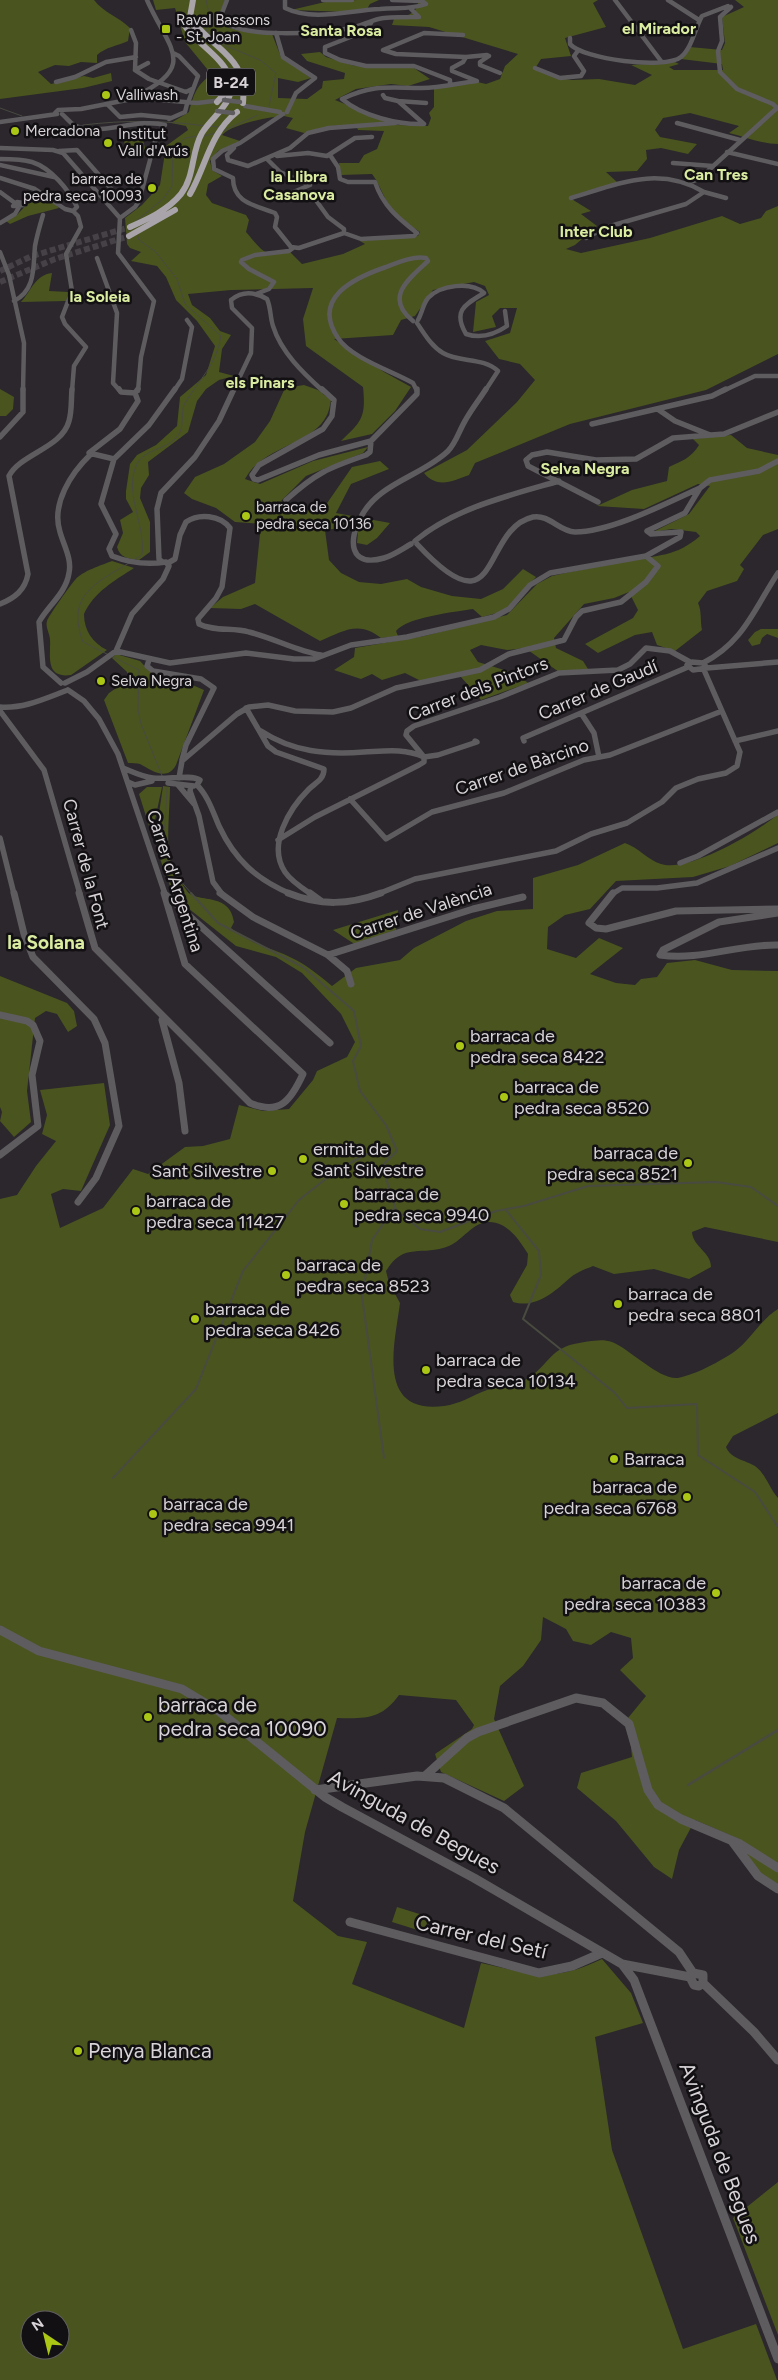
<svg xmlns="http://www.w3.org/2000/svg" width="778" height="2380" font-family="Figtree,sans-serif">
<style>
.green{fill:#4a541f;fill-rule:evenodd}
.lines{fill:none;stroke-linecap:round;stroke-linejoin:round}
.stream-far2{stroke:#494a40;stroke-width:1}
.stream-far1{stroke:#494a40;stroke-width:2}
.stream{stroke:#494a40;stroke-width:2.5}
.highway-tunnel{stroke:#454146;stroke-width:6;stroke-dasharray:6 3;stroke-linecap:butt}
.minor-far3{stroke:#5e5c5f;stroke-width:4.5}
.minor-far2{stroke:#5e5c5f;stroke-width:5.5}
.minor-far1{stroke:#5e5c5f;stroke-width:7}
.minor{stroke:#5e5c5f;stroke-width:9}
.highway{stroke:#a9a3aa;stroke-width:6}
.minor-bridge{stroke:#5e5c5f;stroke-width:4.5}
.poi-dot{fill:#abc614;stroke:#131013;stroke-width:2}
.labels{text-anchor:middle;stroke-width:5;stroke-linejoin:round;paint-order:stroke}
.far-poi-label{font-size:15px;fill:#d7d3d7;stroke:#131013;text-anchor:start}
.far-neighbourhood-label{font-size:16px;font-weight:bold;fill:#daeca0;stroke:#131013}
.shield{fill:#131013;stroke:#9c989c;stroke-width:1}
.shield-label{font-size:16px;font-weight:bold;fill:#d7d3d7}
.street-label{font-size:18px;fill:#d7d3d7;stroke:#131013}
.poi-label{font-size:18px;fill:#d7d3d7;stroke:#131013;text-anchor:start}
.neighbourhood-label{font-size:19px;font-weight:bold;fill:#daeca0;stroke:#131013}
.near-poi-label{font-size:21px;fill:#d7d3d7;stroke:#131013;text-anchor:start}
.near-street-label{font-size:21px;fill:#d7d3d7;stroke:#131013}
</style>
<rect width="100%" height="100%" fill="#2b272c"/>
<path class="green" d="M0 0H94C104 13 119 17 130 28L128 41C117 46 106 47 97 55V63L81 62 69 66 55 65 38 72 51 84 84 76 93 78 111 73 112 81 83 88 0 99Z
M153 0H225L218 19C225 33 257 32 272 34L281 57 311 78 298 82 278 78V98L307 99 322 88 323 81 344 79 345 73 307 61 301 54 320 52 326 57 355 66 414 68 430 79 408 86 391 84 356 89 335 100 397 125 428 126 431 118 429 113 434 107V88L469 80 486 84 500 79 505 66 518 54 429 27 392 25 394 19C405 16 416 15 418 3L400 0H598L593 3 606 27 565 38 571 56 541 59 536 67 554 77 571 80 599 79 635 85 652 75 631 65 675 62 679 64 669 67 674 70H723L722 64 681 59 690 47 722 50 725 43 722 17 744 7 735 0H778V144C762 144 745 137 729 133L739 126 690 113 663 118 655 130 660 137 697 144 688 154 661 148 646 150 647 159 637 171 606 172 618 183 570 198 591 211 581 214 597 226 575 245 566 249 581 253 650 238 722 216 740 224 761 218 766 211 778 206V354L706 390 570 424 475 463 469 475C453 481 437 489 424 473L467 450 517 402 535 380 520 364 499 359 485 341 510 333 517 308H500L492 316 496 327 473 332 476 302 489 295 485 286 474 282 433 290 415 316 401 320 393 335 334 339 384 372 411 387 395 411 372 434 341 441C362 421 366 417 363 387L306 346 303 319 313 288 231 290 188 294 192 305 210 318 220 331 231 335 222 349 219 372 234 376 219 380 206 389 197 401 188 432 148 462 149 475 141 488 140 498 150 522V552L139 560C129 559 120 558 117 547L123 533 120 520 133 512 126 499V491L130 464 137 455 156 445 177 426 180 397 206 375 215 346 197 321 176 300 166 277 157 266 131 261 141 252 130 248 127 244 125 218 142 205 160 185 166 146 188 130 186 126 171 123 189 112C193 96 197 83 212 75L185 42 175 8 156 10ZM284 116 293 118 286 128 304 133 332 126 356 125 358 130 384 131 377 149 364 155 359 163H339L341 175 372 174C381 186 384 200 394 213 400 221 412 226 420 232L418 236 360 241 365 244 343 254 302 264 290 252C263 258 263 251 246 232L249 220 246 215 212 203 206 195 208 184 222 176 212 170 210 161 218 151 240 141 222 135C232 124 268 117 284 116Z
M357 0H379L370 4 367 9 349 12 291 10 325 2Z
M143 140 146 152 127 153 124 141Z
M48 197 59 208 28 216 10 224 6 221 17 215 27 204Z
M52 273 49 291 69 292 66 301 21 302C32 290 35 275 52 273Z
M304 385 318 390 331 400C330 405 329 411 327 415 313 445 262 446 245 479L260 484 313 461 368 447 363 453 306 476 281 501 298 508 321 512 352 467 380 461 389 469 351 484 336 513 390 523 377 538 367 545 357 543 358 532 349 527 325 530 329 560 341 573 359 582 381 584 407 579 421 587 452 596 481 599 503 589 523 569 536 577 504 611 482 617 473 609C455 612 407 617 396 631L398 636 381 638C359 620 343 631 320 641L255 604 241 609 210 608 223 597 255 583 261 524 235 522 216 508 192 499 184 493 195 477 224 464 255 442 270 421 285 388Z
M0 389 14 397 13 409 6 416H0Z
M731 435 747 448 778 455V529L763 535 740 565 744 569 737 581 707 591 698 603C702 612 700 620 702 630L675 651 657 645 652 632 635 635 598 653 585 644 633 618 638 610 629 592 614 598 584 604 554 638 556 648 583 661 588 669 559 672 525 648 507 650 481 645 470 650 478 662 517 674 528 683 481 700 461 677 455 674 423 682 405 673 382 680 372 674 361 679 334 670 354 657 355 648 424 636 507 615 537 584 552 576C577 570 603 566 628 561 657 555 676 557 700 536L696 532 672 529 653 532 689 514 710 486 698 484 644 509 597 506 632 490 667 481 669 467C682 461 691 458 699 445L693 439Z
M112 561 134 568C114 581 94 592 84 614 84 631 93 643 107 650L71 675C44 679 51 654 50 640 50 634 45 627 47 621 48 617 71 584 75 580 82 571 102 565 112 561Z
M761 629H778V638L767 634 762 638 760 644 752 646 748 640 755 632Z
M116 654 140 661 153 675 183 681 204 690 176 765C167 782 151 770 140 764 137 763 131 763 128 763L104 700 109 693 128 680 127 672 112 658Z
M163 786 170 787C170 804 166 845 170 860 174 870 181 883 187 891 196 904 230 891 234 922L231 928C249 944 273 948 294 959 308 966 320 976 332 986L356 968 400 960 414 948 466 921 497 911 533 909V878L578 865 625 843C639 848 648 860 661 864 688 873 758 832 778 814V843L730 866 693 877 616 881 590 909 565 915 548 927 547 949 576 958 599 938 623 948 590 974 616 983 635 985 641 979 657 977 667 963 695 960 732 970 778 971V1242L705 1227 692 1232C693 1247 711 1252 711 1267L689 1279 654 1269 614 1274 593 1266C586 1269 577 1272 571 1277 555 1291 537 1309 513 1302L510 1295 527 1265 528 1254C519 1240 507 1221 488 1222 472 1223 463 1240 449 1246 422 1257 404 1241 386 1271L389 1283 400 1303C395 1343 375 1415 444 1406 460 1404 473 1395 487 1390 499 1385 515 1386 527 1379 546 1368 550 1349 574 1344 586 1342 601 1338 612 1342 630 1349 659 1380 678 1378 693 1375 713 1365 726 1357 748 1346 757 1322 778 1309V1413L733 1436 726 1447C731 1459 745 1460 755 1466 766 1474 769 1488 778 1498V1886L759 1875 739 1839 695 1820 679 1850 672 1879 654 1867 616 1821 577 1788 581 1773 632 1757 628 1718 646 1696 620 1670 633 1658 631 1638 611 1632 591 1645 573 1641 566 1629 543 1617 541 1640 523 1666 500 1686 494 1719 524 1786 504 1801 441 1772 435 1754 472 1729 474 1725 456 1700 399 1695C382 1719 365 1719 337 1718L305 1832 293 1901 338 1936 367 1942 352 1984 464 2028 481 1963C532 1974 553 1983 602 1959L631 1993 643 2023 595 2037 612 2150 683 2349 756 2324 777 2380H0V1199L17 1195 36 1166 56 1141 42 1134 47 1115 40 1090 104 1083 110 1125 81 1191 63 1189 51 1194 60 1228 103 1208 133 1169 148 1174 185 1147 203 1146 230 1139 239 1105 263 1111 289 1109 313 1080 317 1071 347 1057 355 1042 341 1014 302 973 276 957 236 946 174 897 159 856 156 834ZM30 2320H60V2350H30Z
M147 787H162L153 829H150L139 794Z
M398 910 396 930 356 945 333 930Z
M0 976 67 1003 74 1011 77 1026 68 1032 57 1014 46 1011 35 1018 27 1091 31 1122 14 1137 0 1121 2 1112 0 1107Z
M397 1907 429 1917 424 1932 392 1922Z
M778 2182V2335L733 2218Z"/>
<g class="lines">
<path class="stream-far2" d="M206 0 208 9 206 29 214 39
M217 42 260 60 276 73 269 106
M0 108 22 116
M83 125C125 120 163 120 205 126
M210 126 220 127
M223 131 258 115
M204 136 216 133
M134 223 164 198 172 186 173 151 185 138 199 136
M133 560 142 555C146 525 123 492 137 464 145 449 164 450 175 439 187 427 179 414 185 403 200 378 216 366 221 336L185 304 177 279 156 252 139 240 137 234
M129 563C94 584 66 596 83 642L139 670 138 710 141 724 163 778
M167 788 165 825 160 846 170 869 192 894"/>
<path class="stream-far1" d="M191 893 218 923 303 967 354 1011 361 1046 353 1061 360 1091 386 1125 397 1151 382 1166 396 1210 420 1229 440 1232 496 1211 524 1206 588 1186 716 1182 751 1187 778 1206
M506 1210 539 1251 541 1275 523 1319 615 1393 627 1408 697 1404 698 1455 755 1492 778 1527
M384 1458 362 1296 372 1240 395 1207
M113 1478 196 1389 243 1271 299 1200 337 1170 367 1154 390 1157"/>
<path class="stream" d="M688 1785 778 1730"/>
<path class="highway-tunnel" d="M0 271 32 256 130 227
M0 282 55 259 129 236"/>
<path class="minor-far3" d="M227 0 220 18C235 40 326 33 351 28 362 26 373 19 384 18 395 17 408 17 419 17L411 9
M285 0V8C314 22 350 10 380 9 397 7 410 10 426 4L422 1 392 0
M323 0H352
M615 0 661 61
M668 0 699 20
M371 23 358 34 325 47V53L340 60 366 66H414L450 80V83
M131 30 136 43 135 70
M276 33 283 57 315 78 296 93 287 112
M570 38V44C582 59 665 70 681 57 692 48 695 28 702 16L728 6
M173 53 179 56 198 76 189 100
M466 57 487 55 489 56 480 62V65L500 73
M535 68 560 78 581 76 584 71 574 56 577 52
M135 70 149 79 186 92 192 89
M135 70 148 63
M56 82 75 77 106 62 136 57
M383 95 385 98 398 101 424 124C398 125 362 116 342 99 374 84 389 88 422 88 440 88 459 83 477 81L452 71V68L463 62 466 57 396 54 383 50 424 33 463 35
M136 96C199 66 168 48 147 0
M398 101 426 103
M107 104 120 117 141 115 171 118
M245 106 280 112
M55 113 58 110 81 109 137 98 197 103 223 100
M62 114C66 117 69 122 74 125 98 138 137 117 165 125L157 134 139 201 135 207 120 218
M169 119 185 112 187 104
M0 122 57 114
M677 123 740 140
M0 148 53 150 63 153 120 218 118 253 154 301 141 357 138 391
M234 148 227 155 228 160 248 166 290 148 308 133 329 128 395 123
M59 151 77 150 114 192
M727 152 778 164
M330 155 338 167 340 179 348 182H375C383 206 398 218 417 233L414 236 361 239 344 233
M277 156 308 153 327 156 355 138 372 137
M0 159C11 159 22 159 32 162 51 168 69 190 77 207L73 211
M267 159 280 172 310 185 284 196 315 199 328 217 344 229V233L299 248 291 247 275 227 277 217 275 213C255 205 233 203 233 178L214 169 213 159 222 151 240 143 283 114
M673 163 713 166
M0 165 54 177
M0 178 35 189 65 209 73 211
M691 182 699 179 777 108 773 104 737 89 720 72 718 51 722 41 720 17 731 7
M0 192 15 203
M704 192 726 198
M571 198C618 184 658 165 704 192L686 204 607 227 586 238
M17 202 23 203 24 205 13 206Z
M0 223 15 214 19 207
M0 252 9 275 24 343 23 391
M97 258 117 313 113 383 120 391
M256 294 269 289 274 282 249 269 241 262 242 260 255 255 289 251 293 248
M14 301C36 290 33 267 35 246 37 235 40 225 43 215
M418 320C422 313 423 304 428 298 440 285 471 281 484 293 466 304 452 310 466 334 481 339 494 335 507 326L505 311
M413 321C383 297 410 278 428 261L426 258C412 256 399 262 386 267 354 278 311 298 338 338 351 358 392 371 413 383L417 391
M417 323C424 333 431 346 443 353 460 363 483 357 498 371L485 391
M72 391 74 366 86 347 65 324 62 317 72 291 66 254 81 227 78 216 73 211
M174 391 182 379 192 327 187 320
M233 391 251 353 252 328 232 308 231 300C242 291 255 292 267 299 271 308 270 317 273 326 281 352 303 373 323 391
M723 391 755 376H778"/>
<path class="minor-far2" d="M119 389 121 392 135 393
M322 389 334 400 332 416 323 429 259 465 252 475 254 479 258 480 319 455 371 441 417 394V389
M659 410 675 421 710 435
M592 424 712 396 726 389
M0 437 23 412V389
M114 459 89 453 120 429 138 401 135 393 138 389
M286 500C316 473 328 468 366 455L370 452 371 441
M598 502 528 466 526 460 532 455 547 452 596 460 636 459 673 438 724 434 778 412
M415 541C454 508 511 495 559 481
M411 544C402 549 394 555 384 558 349 568 348 540 361 517 378 483 422 476 448 451 456 443 459 431 465 421 471 410 479 400 486 389
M417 544C502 636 480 529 533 517 549 514 560 532 575 532 611 532 667 503 700 488
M161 561 159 559 157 509 161 493 195 457 219 421 234 389
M168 563 175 559 180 535 186 522C199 513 220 515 230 528L222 587 216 598 198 619 199 624C215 632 233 627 249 632 274 638 296 651 321 655
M0 604C15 598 25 590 28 574L9 476C20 454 62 448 69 421 72 411 71 400 72 389
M116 651 170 663 246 653 294 659H314L351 645 407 637 494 617 509 609 530 585 550 573 646 556 680 537 681 532 651 534 647 531 685 513 700 488 710 480 759 471 778 461
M149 660 147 666 153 671 201 679 214 688 186 745 182 760
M692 662 703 663 707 668 693 670 687 665Z
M703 663C744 642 754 609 778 573
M707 668 778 662
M61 683 43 667 39 622C48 606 66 593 69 573 72 559 64 546 60 532 51 504 71 473 91 454
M65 683 87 672 116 651 132 614 163 579 169 566 166 562C147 565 130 563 112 556L109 549 116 534 101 504 114 459 149 425 175 389
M68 690 84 701 99 719 118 754 165 894
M0 707C24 709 46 698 68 690
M246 708 268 746 276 752 324 769C324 780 315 783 309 789 289 809 267 845 285 872 291 881 302 888 311 894
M0 711 44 770 80 894
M581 713 594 733 599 757
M261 731C293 752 327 755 364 752 385 751 404 748 424 757L406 735 407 731 414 726 500 697 559 673 618 670 630 664 646 648 670 651 690 662
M524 741 523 738 688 667
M735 741 778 731
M123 768C133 772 143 777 153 778 166 780 191 774 200 780L197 785
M179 778 182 761 237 714 249 707 268 705 295 711 333 712 351 708 396 688 480 670 509 654 564 640 576 617 582 611 621 602 646 582 658 566 646 556
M128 782 135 785 152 781
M168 783 194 786
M178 785 194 804
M197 785C208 796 213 812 219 826 235 860 256 879 291 894
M191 786 190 791 199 816 213 882 222 894
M350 799 386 839 432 812 504 793 584 760 610 755 722 711
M0 838 14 894
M278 840 315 817 419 765 424 762V757L438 755 477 742 475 741
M680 863 698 856 778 812
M378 894 415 879 556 851 591 834 627 823 662 802 676 788 698 779 726 773 737 766 740 752 704 670
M612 894 622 888H657L697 883 778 848"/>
<path class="minor-far1" d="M14 893 24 934 33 957 94 1019 105 1043 119 1126 96 1178 78 1202
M79 893 95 948 250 1103C280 1116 291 1100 303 1074L185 964 164 893
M220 893 253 917 328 955 347 971 351 984
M288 893C320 906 349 905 381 893
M310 893 321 901
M613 893 589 923 596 928 606 929 676 911 778 909
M166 895 330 1043
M778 913 719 922 663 950 660 955C700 961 738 944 778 945
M328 955 473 909 523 897
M0 1015 27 1021 33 1025 40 1041 32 1075 38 1126 0 1155
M162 1020 179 1083 185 1131"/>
<path class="minor" d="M0 1630 39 1651 182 1689 220 1712 325 1797 342 1807 474 1878 622 1964 690 1977
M425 1776 467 1738 478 1732 576 1698 603 1703 629 1724 648 1790 658 1805 681 1819 740 1844 778 1868
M315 1790 417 1776 444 1778 504 1808 679 1952 693 1973
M732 1841 758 1876 778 1889
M350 1922 539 1973 572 1966 602 1953
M622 1964 634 1980 778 2359
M693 1973 703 1975V1983
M690 1977 694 1985 699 1986 703 1983
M703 1983 754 2032 778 2060"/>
<path class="highway" d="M193 0 190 17 196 32
M195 24C220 54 247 58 243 103
M217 102 224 94 225 86
M190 194C206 166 210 133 237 112
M130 227C148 219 168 210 181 194 195 176 191 152 202 133 213 115 237 102 230 78 223 57 197 44 185 26
M129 236 175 210"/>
<path class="minor-bridge" d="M224 100 240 102
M217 111 233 113"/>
</g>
<g class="poi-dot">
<rect x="161" y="24" width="10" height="10" rx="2.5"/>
<circle cx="106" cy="95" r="5"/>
<circle cx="15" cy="131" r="5"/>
<circle cx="108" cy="143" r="5"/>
<circle cx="152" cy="188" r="5"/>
<circle cx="246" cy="516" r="5"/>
<circle cx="101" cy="681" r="5"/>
<circle cx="460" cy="1046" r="5"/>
<circle cx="504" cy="1097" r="5"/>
<circle cx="303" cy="1159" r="5"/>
<circle cx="688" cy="1163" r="5"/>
<circle cx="272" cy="1171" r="5"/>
<circle cx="344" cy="1204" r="5"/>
<circle cx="136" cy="1211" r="5"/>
<circle cx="286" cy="1275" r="5"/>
<circle cx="618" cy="1304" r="5"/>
<circle cx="195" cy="1319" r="5"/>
<circle cx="426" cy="1370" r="5"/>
<circle cx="614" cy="1459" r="5"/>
<circle cx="687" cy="1497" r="5"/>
<circle cx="153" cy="1514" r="5"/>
<circle cx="716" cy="1593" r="5"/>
<circle cx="148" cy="1717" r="5"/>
<circle cx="78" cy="2051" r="5"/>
</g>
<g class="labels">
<g class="far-poi-label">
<text x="176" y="25">Raval Bassons<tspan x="176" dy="17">- St. Joan</tspan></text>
<text x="116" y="100">Valliwash</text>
<text x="25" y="136">Mercadona</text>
<text x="118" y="139">Institut<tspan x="118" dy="17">Vall d'Arús</tspan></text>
<text x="142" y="184" text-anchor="end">barraca de<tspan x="142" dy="17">pedra seca 10093</tspan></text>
<text x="256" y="512">barraca de<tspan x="256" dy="17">pedra seca 10136</tspan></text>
<text x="111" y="686">Selva Negra</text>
</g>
<g class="far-neighbourhood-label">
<text x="659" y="34">el Mirador</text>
<text x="341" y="36">Santa Rosa</text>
<text x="716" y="180">Can Tres</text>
<text x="299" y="182">la Llibra<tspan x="299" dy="18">Casanova</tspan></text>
<text x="596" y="237">Inter Club</text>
<text x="100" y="302">la Soleia</text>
<text x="260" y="388">els Pinars</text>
<text x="585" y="474">Selva Negra</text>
</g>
<rect class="shield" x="207" y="68.5" width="48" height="27" rx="4"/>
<g class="shield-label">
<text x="231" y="88">B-24</text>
</g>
<g class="street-label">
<text transform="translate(478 689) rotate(-21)" y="6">Carrer dels Pintors</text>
<text transform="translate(598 690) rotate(-23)" y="6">Carrer de Gaudí</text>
<text transform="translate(522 767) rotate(-19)" y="6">Carrer de Bàrcino</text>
<text transform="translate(86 864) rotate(75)" y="6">Carrer de la Font</text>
<text transform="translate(175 881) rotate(72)" y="6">Carrer d'Argentina</text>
<text transform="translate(421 911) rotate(-18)" y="6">Carrer de València</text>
</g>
<g class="poi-label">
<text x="470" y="1042">barraca de<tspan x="470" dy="21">pedra seca 8422</tspan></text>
<text x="514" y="1093">barraca de<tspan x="514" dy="21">pedra seca 8520</tspan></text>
<text x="313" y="1155">ermita de<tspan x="313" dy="21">Sant Silvestre</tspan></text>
<text x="678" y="1159" text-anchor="end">barraca de<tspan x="678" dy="21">pedra seca 8521</tspan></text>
<text x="262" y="1177" text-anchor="end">Sant Silvestre</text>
<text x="354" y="1200">barraca de<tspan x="354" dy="21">pedra seca 9940</tspan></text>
<text x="146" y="1207">barraca de<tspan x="146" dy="21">pedra seca 11427</tspan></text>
<text x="296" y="1271">barraca de<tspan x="296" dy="21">pedra seca 8523</tspan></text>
<text x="628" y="1300">barraca de<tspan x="628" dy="21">pedra seca 8801</tspan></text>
<text x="205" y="1315">barraca de<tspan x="205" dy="21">pedra seca 8426</tspan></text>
<text x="436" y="1366">barraca de<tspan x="436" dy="21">pedra seca 10134</tspan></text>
<text x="624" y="1465">Barraca</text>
<text x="677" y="1493" text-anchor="end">barraca de<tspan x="677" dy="21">pedra seca 6768</tspan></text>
<text x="163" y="1510">barraca de<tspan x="163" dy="21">pedra seca 9941</tspan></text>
<text x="706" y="1589" text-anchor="end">barraca de<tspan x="706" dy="21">pedra seca 10383</tspan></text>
</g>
<g class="neighbourhood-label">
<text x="46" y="949">la Solana</text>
</g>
<g class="near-poi-label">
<text x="158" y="1712">barraca de<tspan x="158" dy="24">pedra seca 10090</tspan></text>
<text x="88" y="2058">Penya Blanca</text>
</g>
<g class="near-street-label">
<text transform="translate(414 1822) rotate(29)" y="7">Avinguda de Begues</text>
<text transform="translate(481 1937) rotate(13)" y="7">Carrer del Setí</text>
<text transform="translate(720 2153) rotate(69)" y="7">Avinguda de Begues</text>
</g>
</g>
<g transform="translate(45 2335) rotate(325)"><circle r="24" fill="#131013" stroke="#615e61"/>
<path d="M0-4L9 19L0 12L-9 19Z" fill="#abc614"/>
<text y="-8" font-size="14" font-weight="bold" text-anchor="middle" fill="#d7d3d7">N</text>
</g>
</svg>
